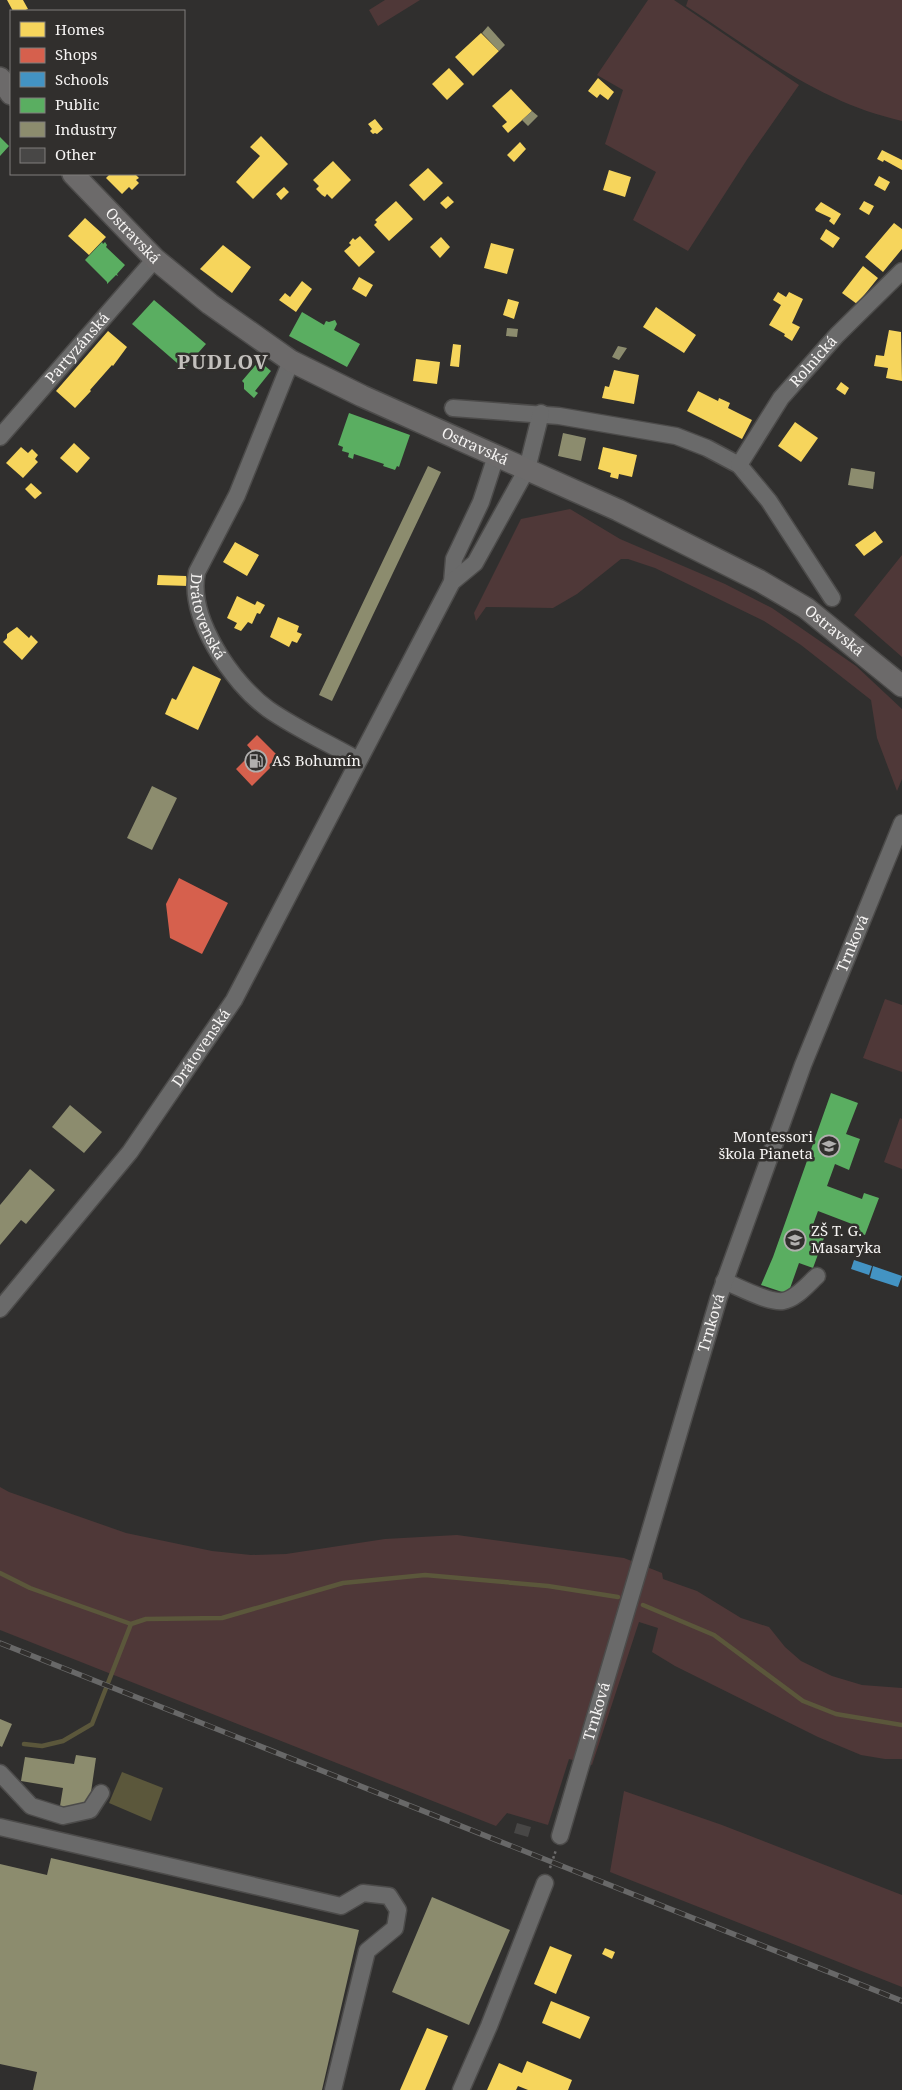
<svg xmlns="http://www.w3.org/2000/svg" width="902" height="2090" font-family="'Noto Serif',serif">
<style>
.green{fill:#4f3838}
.water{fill:#5b573b}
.homes{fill:#f6d55c}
.shops{fill:#d6604d}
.schools{fill:#4393c3}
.public{fill:#5aae61}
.industry{fill:#8c8c6e}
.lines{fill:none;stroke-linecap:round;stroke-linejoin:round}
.stream{stroke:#5b573b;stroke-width:4.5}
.building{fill:#484746}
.minor-casing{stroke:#4c4b4a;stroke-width:19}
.major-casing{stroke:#4c4b4a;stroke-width:24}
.path{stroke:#6b6a6a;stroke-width:2.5;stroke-dasharray:2.5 2.5;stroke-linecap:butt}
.minor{stroke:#6a6a6a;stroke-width:16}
.major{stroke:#6c6a6a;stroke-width:21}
.rail-casing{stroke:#686868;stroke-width:5.5}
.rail{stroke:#312f2d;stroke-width:4;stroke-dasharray:11;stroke-linecap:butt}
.labels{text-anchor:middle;stroke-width:5;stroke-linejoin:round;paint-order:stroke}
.street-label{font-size:15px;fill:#f6f4f3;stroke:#312f2d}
.poi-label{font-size:15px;fill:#f6f4f3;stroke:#312f2d;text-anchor:start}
.district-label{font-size:20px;font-weight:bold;letter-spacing:1px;fill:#c3c0bd;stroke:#312f2d}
</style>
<rect width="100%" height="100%" fill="#302f2e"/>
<path class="green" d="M385 0H420L378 26 369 10Z
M648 0H674L799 85 748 158 688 251 633 220 656 172 605 144 623 90 597 75Z
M688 0H902V121C878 115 855 108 833 97 781 73 734 37 686 6Z
M570 509 620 539 725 584 772 608 856 666 902 709V779L897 791 877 738 871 700 801 645 764 621 655 568 628 559H621L577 594 553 608 486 607 476 621 474 613 521 519Z
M902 555V657L854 615Z
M885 999 902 1005V1072L863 1058Z
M900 1118 902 1119V1169L884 1162Z
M0 1487 9 1492 126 1533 212 1551 251 1555 286 1554 385 1539 457 1535 624 1558 662 1573 663 1579 697 1591 741 1618 769 1627 785 1647 801 1661 832 1676 862 1685 902 1688V1759H885L861 1755 818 1737 675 1666 652 1652 658 1628 639 1622 592 1765 569 1759 548 1825 507 1813 496 1826 0 1630Z
M624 1791 722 1825 902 1895V1987L610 1872Z"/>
<path class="water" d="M122 1772 163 1788 151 1821 109 1803Z"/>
<path class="homes" d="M7 0H23L28 9 23 11H13Z
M481 33 499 51 473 76 455 57Z
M449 68 464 84 447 100 432 84Z
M598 78 614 92 608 100 600 94 597 98 588 91Z
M511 89 532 111 508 133 502 126 507 122 492 106Z
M375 119 383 129 377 134 375 133 373 134 370 131 372 129 368 124Z
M261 136 288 164 253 199 236 182 260 156 250 147Z
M520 142 526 149 514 162 507 155Z
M882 150 902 160V170L884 160 883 162 877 159Z
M333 161 351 180 332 199 327 194 325 197 322 195 316 189 319 186 313 180Z
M428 168 443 183 424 201 409 185Z
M609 170 631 177 625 197 603 190Z
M110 174H135L139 178 136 180 139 183 132 190 129 187 122 194 106 178Z
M879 176 890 182 885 191 874 185Z
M284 187 289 192 281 200 276 194Z
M448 196 454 202 446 209 440 203Z
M396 201 413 219 389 241 374 225 377 222 375 220Z
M864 201 874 206 869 215 859 209Z
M821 202 841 214 834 225 829 221 831 218 816 211 815 209Z
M85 218 106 237 89 255 68 236Z
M894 223 902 229V249L883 272 865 257Z
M826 229 840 238 833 248 820 239Z
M360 236 375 252 359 267 344 251 351 245 349 243 353 238 355 240Z
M441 237 450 247 440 258 430 247Z
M491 243 514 249 507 274 484 268Z
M223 245 251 267 232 293 200 269Z
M863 266 878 278 857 304 842 293Z
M359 277 373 285 366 297 352 289Z
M302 281 312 289 296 312 279 300 285 293 290 297Z
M778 292 786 297 789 292 803 299 792 323 800 327 792 341 784 336 785 334 769 325 781 305 773 300Z
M508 299 519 302 514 319 503 315Z
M656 307 696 335 684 353 643 327Z
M889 330 901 332 902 381 886 378 888 368 874 366 876 355 884 356Z
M108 331 127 347 113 366 112 365 90 390 91 391 75 408 56 391Z
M453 344 461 345 459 367 450 366Z
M416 359 440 362 437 384 413 381Z
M614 370 639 375 634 404 602 398 605 386 609 387Z
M841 382 849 388 845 395 836 389Z
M698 391 718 401 719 398 730 403 728 408 752 420 742 439 687 411Z
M795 422 818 438 801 462 778 446Z
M74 443 90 458 77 473 60 458Z
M21 447 28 453 32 449 38 455 35 459 38 462 23 478 6 463Z
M603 447 637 455 632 477 619 474 618 479 610 477 611 473 598 469Z
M31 483 42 493 35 499 25 489Z
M875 531 883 542 864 556 855 545Z
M235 542 259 555 247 576 223 562Z
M158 575 186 576 189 586 157 585Z
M237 596 255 605 257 601 265 605 260 614 257 613 252 624 248 622 241 631 234 628 237 623 227 618Z
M278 617 299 626 297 632 302 634 297 643 292 641 289 647 270 637Z
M17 627 29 638 31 635 38 642 22 660 3 642 7 638V634Z
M193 666 221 679 198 730 165 714 172 698 176 700Z
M550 1946 572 1955 556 1994 534 1984Z
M605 1948 615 1952 612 1959 602 1954Z
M551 2001 590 2017 580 2039 542 2023Z
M427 2028 448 2036 425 2090H400Z
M527 2061 572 2080 568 2090H528L518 2086 516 2090H487L499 2063 522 2073Z"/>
<path class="shops" d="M257 735 280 758 252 786 236 769 253 752 247 745Z
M179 878 228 903 202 954 170 938 166 904Z"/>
<path class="schools" d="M854 1260 872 1266 869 1275 851 1269Z
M873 1266 902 1276 898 1287 870 1278Z"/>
<path class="public" d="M0 137 9 146 0 156Z
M102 242 103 244 105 242 107 245 106 247 125 265 117 274 118 276 116 275 107 284V282L85 260Z
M154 300 206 344 184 369 132 324Z
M302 312 324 325 326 321 329 322 335 320 337 324 334 330 360 344 347 367 289 336Z
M259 361 271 371 255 391 258 393 254 398 244 389V383L242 381Z
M349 413 410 435 399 467 397 466 395 470 383 466 384 464 354 454 353 459 348 457 349 453 342 451 343 447 338 445Z
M831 1093 858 1103 846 1134 860 1139 849 1170 835 1164 827 1186 862 1199 864 1193 879 1198 865 1235 850 1230 852 1224 818 1211 810 1233 824 1238 813 1268 799 1263 788 1294 761 1285 773 1257Z"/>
<path class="industry" d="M488 26 505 45 499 51 482 33Z
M532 111 538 116 528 126 522 120Z
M507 328 518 329 517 337 506 336Z
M618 346 627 348 619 360 612 357Z
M563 433 586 438 581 461 558 456Z
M428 466 441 472 332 701 319 695Z
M851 468 875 472 873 489 848 485Z
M152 786 177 798 152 850 127 838Z
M70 1105 102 1132 84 1153 52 1127Z
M30 1169 55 1190 26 1224 21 1220 0 1245V1205Z
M0 1719 12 1724 2 1747 0 1746Z
M76 1755 96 1758 89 1806 83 1809 60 1806 63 1788 21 1781 25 1757 74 1764Z
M51 1858 359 1930 322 2090H33L37 2072 0 2064V1864L47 1875Z
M432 1897 510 1930 469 2025 392 1992Z"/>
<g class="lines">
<path class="stream" d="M0 1573 30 1588 131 1624
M643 1605 714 1635 803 1701 836 1714 902 1725
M24 1744 42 1746 63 1741 92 1724 131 1624 146 1619 222 1618 343 1583 425 1575 548 1586 618 1597"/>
</g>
<path class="building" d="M517 1823 531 1827 528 1837 514 1833Z"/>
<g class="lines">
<g class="minor-casing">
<g id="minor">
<path id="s1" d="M291 361 237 495 197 572C187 617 232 683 268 709 295 728 328 743 358 760"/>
<path d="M453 408 559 416 676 436 707 448 739 465 769 501 832 598"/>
<path id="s2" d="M0 437 155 259"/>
<path id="s3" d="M739 465 781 398 837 335 902 271"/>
<path d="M452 582 454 559 481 502 496 456"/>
<path d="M724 1281C739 1287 768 1303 783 1301 796 1299 808 1284 817 1276"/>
<path id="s4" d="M0 1309 130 1152 234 1000 452 582 475 563 527 469 541 413"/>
<path d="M0 1773 31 1806 63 1816 90 1810 101 1793"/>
<path d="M0 1827 341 1906 363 1893 389 1896 398 1910 395 1928 367 1951 333 2090"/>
<path id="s5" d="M560 1836 719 1297 803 1065 902 823"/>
<path d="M461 2090 489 2026 545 1883"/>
</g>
</g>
<g class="major-casing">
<g id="major">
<path d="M0 78 11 94"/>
<path id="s6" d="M73 174 155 259 210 304 291 361 362 396 618 510 760 581 806 608 902 686"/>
</g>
</g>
<path class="path" d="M550 1868 556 1850"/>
<use href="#minor" class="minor"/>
<use href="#major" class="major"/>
<g class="rail-casing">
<path id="rail" d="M0 1643 902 2001"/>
</g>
<use href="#rail" class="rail"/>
</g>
<defs>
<g id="fuel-ring" transform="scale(1.125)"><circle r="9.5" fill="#312f2d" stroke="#b1afae" stroke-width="1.5"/><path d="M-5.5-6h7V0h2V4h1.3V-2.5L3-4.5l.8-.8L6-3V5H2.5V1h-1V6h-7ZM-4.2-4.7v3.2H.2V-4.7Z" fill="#b1afae"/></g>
<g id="school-ring" transform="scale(1.125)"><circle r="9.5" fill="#312f2d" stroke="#b1afae" stroke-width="1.5"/><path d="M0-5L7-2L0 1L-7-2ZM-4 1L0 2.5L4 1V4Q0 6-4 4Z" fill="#b1afae"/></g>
</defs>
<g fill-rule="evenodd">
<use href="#fuel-ring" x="256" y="761"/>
<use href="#school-ring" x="829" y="1146"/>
<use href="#school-ring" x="795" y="1240"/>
</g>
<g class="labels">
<g class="street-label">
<text dy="5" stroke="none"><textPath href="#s6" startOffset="86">Ostravská</textPath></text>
<text dy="5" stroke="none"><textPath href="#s2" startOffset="118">Partyzánská</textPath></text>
<text dy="5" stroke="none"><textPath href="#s3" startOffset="128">Rolnická</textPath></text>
<text dy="5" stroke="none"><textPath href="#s6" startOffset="491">Ostravská</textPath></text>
<text dy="5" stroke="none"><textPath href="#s1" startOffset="278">Drátovenská</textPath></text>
<text dy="5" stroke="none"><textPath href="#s6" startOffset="896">Ostravská</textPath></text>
<text dy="5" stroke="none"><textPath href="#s5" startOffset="940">Trnková</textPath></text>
<text dy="5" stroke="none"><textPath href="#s4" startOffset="330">Drátovenská</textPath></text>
<text dy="5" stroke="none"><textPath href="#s5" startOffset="535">Trnková</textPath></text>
<text dy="5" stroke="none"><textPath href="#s5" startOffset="130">Trnková</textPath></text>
</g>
<g class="poi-label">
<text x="272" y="766">AS Bohumín</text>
<text x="813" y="1142" text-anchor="end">Montessori<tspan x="813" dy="17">škola Pianeta</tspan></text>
<text x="811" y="1236">ZŠ T. G.<tspan x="811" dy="17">Masaryka</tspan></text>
</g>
<g class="district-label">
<text x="223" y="369">PUDLOV</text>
</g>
</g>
<rect x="10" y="10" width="175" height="165" fill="#312f2d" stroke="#807e7c"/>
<rect x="20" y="22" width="25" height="15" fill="#f6d55c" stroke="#807e7c"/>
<text x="55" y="35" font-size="15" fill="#f6f4f3">Homes</text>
<rect x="20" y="48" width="25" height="15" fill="#d6604d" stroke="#807e7c"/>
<text x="55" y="60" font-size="15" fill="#f6f4f3">Shops</text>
<rect x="20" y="72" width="25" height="15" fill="#4393c3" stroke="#807e7c"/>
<text x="55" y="85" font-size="15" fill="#f6f4f3">Schools</text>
<rect x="20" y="98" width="25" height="15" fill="#5aae61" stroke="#807e7c"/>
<text x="55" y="110" font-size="15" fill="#f6f4f3">Public</text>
<rect x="20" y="122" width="25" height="15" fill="#8c8c6e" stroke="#807e7c"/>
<text x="55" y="135" font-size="15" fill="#f6f4f3">Industry</text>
<rect x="20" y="148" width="25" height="15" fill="#484746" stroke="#807e7c"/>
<text x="55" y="160" font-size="15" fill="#f6f4f3">Other</text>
</svg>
